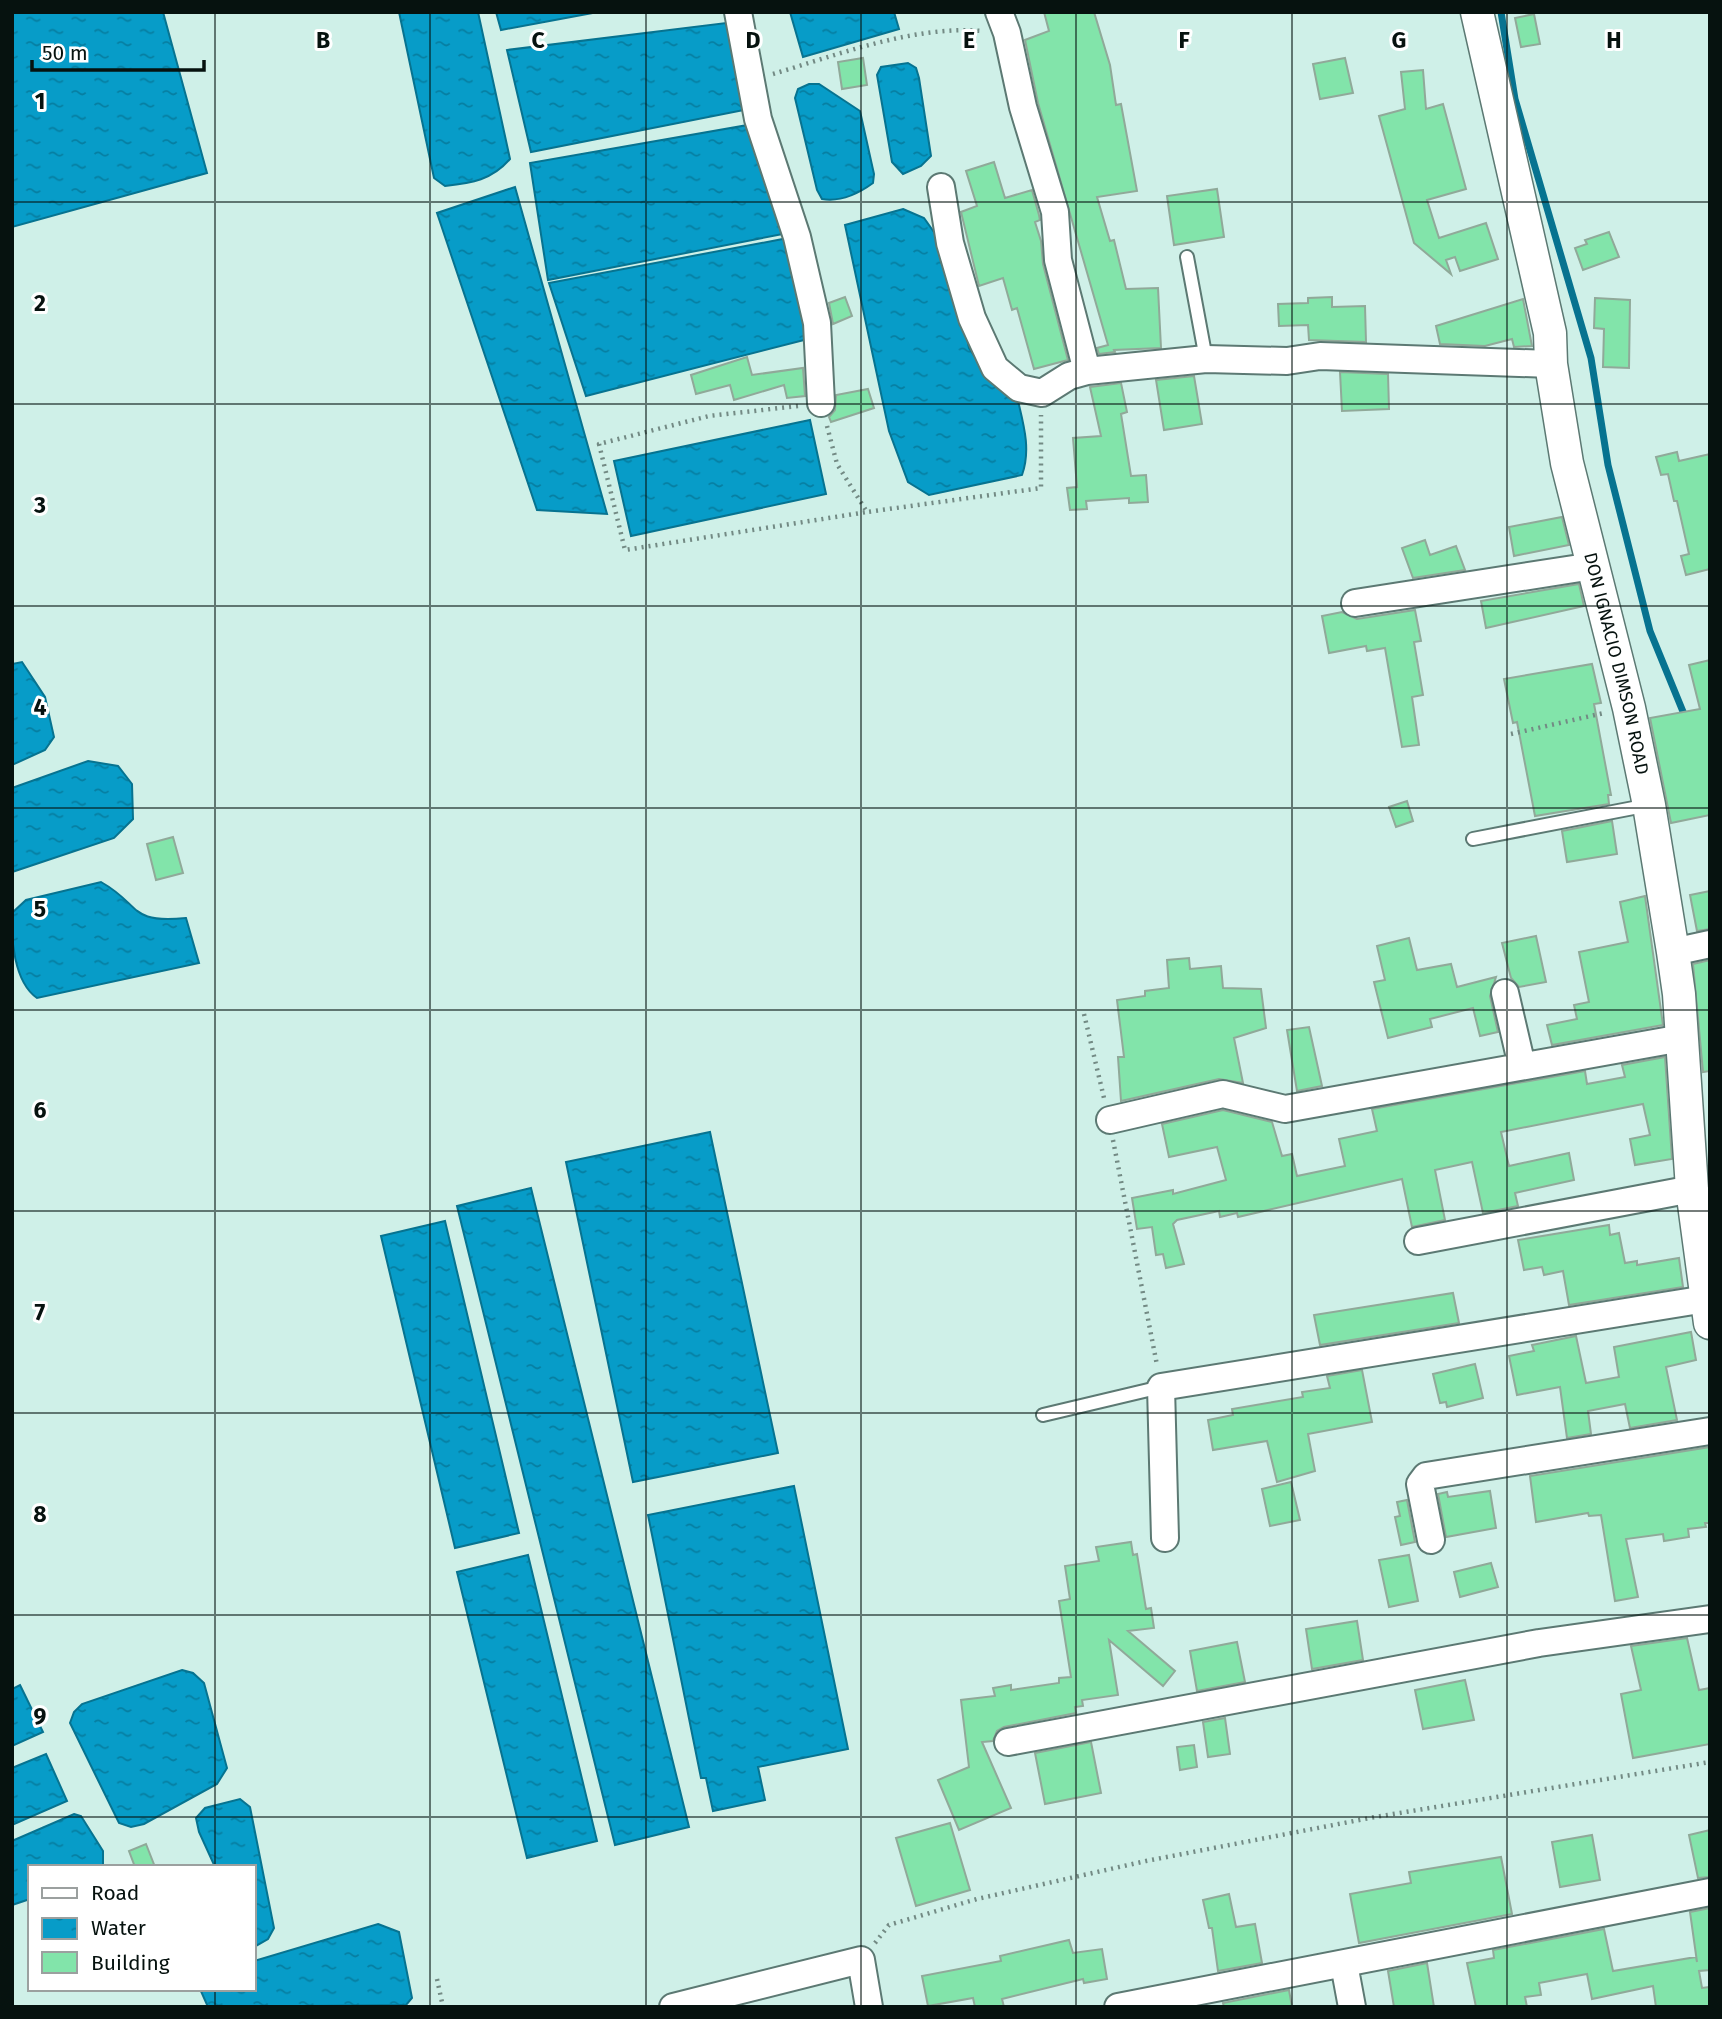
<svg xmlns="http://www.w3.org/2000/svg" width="1722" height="2019" font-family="'Fira Sans',sans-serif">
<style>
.water{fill:url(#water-ripples);stroke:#077390;stroke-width:2}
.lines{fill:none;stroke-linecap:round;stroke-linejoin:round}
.stream{stroke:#077390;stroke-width:7}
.building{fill:#82e4aa;stroke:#90a999;stroke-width:2}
.service-casing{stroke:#5c7973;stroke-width:16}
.minor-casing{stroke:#5c7973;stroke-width:30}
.tertiary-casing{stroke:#5c7973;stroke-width:35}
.path{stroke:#738a84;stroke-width:4.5;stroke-dasharray:2 5;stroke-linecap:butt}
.service{stroke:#fff;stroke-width:12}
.minor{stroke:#fff;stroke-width:26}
.tertiary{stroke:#fff;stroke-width:32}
.grid{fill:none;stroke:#06120f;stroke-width:2;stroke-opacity:0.55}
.labels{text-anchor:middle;stroke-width:6;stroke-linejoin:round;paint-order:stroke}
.street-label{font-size:18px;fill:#06120f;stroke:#fff}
.grid-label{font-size:23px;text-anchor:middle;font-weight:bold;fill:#06120f;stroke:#fff;stroke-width:6;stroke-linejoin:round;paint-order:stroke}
</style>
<defs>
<pattern id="water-ripples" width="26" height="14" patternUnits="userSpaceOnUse" patternTransform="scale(1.75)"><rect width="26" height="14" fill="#079cc8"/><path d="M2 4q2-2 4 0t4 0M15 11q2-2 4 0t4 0" fill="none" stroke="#067ea1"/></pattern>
</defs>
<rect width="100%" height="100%" fill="#cff0e8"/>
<path class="water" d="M12 12H163L207 173 12 227Z
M399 12H478L510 159C492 180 472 183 445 186L434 178Z
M496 12H598L501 30Z
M790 12H894L899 29 803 57Z
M726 23 749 109 531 152 507 50Z
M908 63 916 68 919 78 931 156 921 166 903 174 892 162 877 75 881 67Z
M809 84H819L860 111 874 174 873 183C858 194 840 202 822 199L817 190 795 98 798 89Z
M748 125 788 233 548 280 530 163Z
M515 187 607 514 537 510 437 213Z
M903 209 924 218 941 242 961 307 969 348 987 374 1016 392C1022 420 1032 447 1022 475L929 495 908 482 889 431 845 225Z
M788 238 808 339 586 396 549 283Z
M810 420 826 494 631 536 614 461Z
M22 662 45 697 54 737 45 750 12 765V664Z
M88 761 118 766 132 784 133 819 114 838 12 872V788Z
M101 882C142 905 128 924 186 918L199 963 37 998C14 982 10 937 13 912L26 900Z
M710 1132 778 1453 633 1482 566 1162Z
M531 1188 689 1827 615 1845 457 1206Z
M445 1221 519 1533 455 1548 381 1236Z
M794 1486 848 1749 758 1767 765 1800 713 1811 706 1778H701L648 1515Z
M528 1555 597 1841 527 1858 457 1572Z
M182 1670 193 1673 204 1683 227 1768 217 1784 144 1824 131 1827 119 1823 70 1723 74 1712 82 1704Z
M20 1685 43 1732 12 1746V1689Z
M46 1754 67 1801 12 1825V1768Z
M240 1799 250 1807 274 1928 268 1939 254 1947V1867H215L199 1832 196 1818 205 1808Z
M74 1814 81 1816 103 1851V1865L30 1867V1899L12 1905V1841Z
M378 1924 399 1932 412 1998 406 2005 208 2007 200 1989H254V1961Z"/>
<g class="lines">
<path class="stream" d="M1501 12 1515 99 1591 358 1608 465 1650 631 1686 719"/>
</g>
<path class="building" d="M1044 12H1094L1110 65 1116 105 1121 104 1137 191 1097 197 1110 241 1114 240 1126 289 1158 288 1161 348 1114 350 1115 352 1099 354 1097 348 1108 345 1038 103 1025 40 1049 31Z
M1534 14 1540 44 1521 47 1515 18Z
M863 58 867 85 842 89 838 62Z
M1345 58 1353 93 1320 99 1313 64Z
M1423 70 1426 109 1443 104 1466 189 1427 200 1439 238 1486 223 1498 259 1460 271 1455 257 1446 260 1451 274 1414 243 1379 116 1405 109 1401 72Z
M994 162 1005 198 1032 190 1039 215 1040 220 1035 222 1041 241 1043 264 1068 360 1034 369 1017 308 1012 310 1003 278 979 286 961 212 977 206 966 171Z
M1217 189 1224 237 1174 245 1167 196Z
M1609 232 1619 257 1583 270 1575 248 1587 244 1585 240Z
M845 297 852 316 833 324 829 303Z
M1332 297V307L1365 306 1366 342 1309 340 1308 325 1279 326 1278 304 1308 303V298Z
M1595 298 1630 300 1629 368 1603 367 1604 329 1594 328Z
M1523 299 1532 346 1514 347 1512 339 1485 346 1440 344 1436 326Z
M747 357 752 375 803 368 805 396 787 398 784 385 734 400 730 385 696 394 691 375Z
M1340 372 1388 374 1389 409 1342 411Z
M1194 376 1202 424 1164 430 1156 380Z
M1121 383 1127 412 1121 414 1131 476 1146 475 1148 502 1129 503V498L1086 501 1087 509 1070 510 1067 488 1077 487 1073 438 1101 436 1090 387Z
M868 389 874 408 831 422 829 417 835 410 836 395Z
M1677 452 1679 461 1710 454V569L1686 575 1681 556 1689 554 1677 501H1674L1668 474 1661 475 1656 457Z
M1562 517 1569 545 1514 556 1509 527Z
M1425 540 1430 555 1456 546 1465 570 1413 578 1402 548Z
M1579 584 1584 606 1486 628 1481 601Z
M1415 610 1421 641 1414 642 1423 695 1412 697 1419 745 1402 747 1385 648 1367 651 1366 646 1329 653 1322 616 1342 612 1357 619Z
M1710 660V815L1671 823 1650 718 1700 709 1689 665Z
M1592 664 1601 703 1594 704 1611 795H1608L1609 804 1535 816 1517 722 1513 723 1504 679Z
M1407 801 1413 821 1396 827 1389 807Z
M1612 821 1617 854 1567 862 1562 831Z
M173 837 183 873 156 880 147 844Z
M1710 891V929L1697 931 1690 895Z
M1645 896 1663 1025 1552 1045 1547 1025 1577 1019 1574 1005 1589 1002 1579 952 1628 942 1620 902Z
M1536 936 1546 982 1519 987 1511 978 1502 943Z
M1409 938 1417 970 1451 964 1457 987 1496 977 1490 996 1498 1032 1480 1036 1473 1008 1430 1019 1432 1027 1388 1038 1374 982 1385 980 1377 946Z
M1189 958 1190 969 1221 966 1223 988 1261 989 1266 1028 1234 1038 1243 1083 1219 1079 1121 1101 1118 1057H1124L1117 1000 1145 996V991L1169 988 1167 960Z
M1710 960V1071L1703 1072 1693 964Z
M1309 1027 1322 1086 1297 1091 1287 1030Z
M1665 1057 1672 1159 1635 1165 1630 1139 1650 1135 1643 1104 1501 1132 1509 1166 1569 1153 1574 1180 1515 1193 1518 1206 1483 1213 1472 1162 1435 1170 1445 1220 1412 1227 1402 1179 1238 1217 1237 1213 1220 1217 1219 1211 1177 1220 1173 1224 1184 1264 1166 1268 1163 1254 1156 1255 1152 1227 1137 1229 1132 1198 1173 1190V1194L1226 1180 1217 1147 1169 1157 1162 1124 1223 1110 1272 1122 1282 1156 1292 1154 1297 1176 1345 1166 1339 1139 1377 1131 1372 1109 1585 1071 1587 1084 1625 1077 1622 1065Z
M1609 1225 1610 1235 1619 1233 1625 1263 1637 1261V1265L1679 1258 1683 1287 1569 1305 1563 1271 1544 1275 1542 1267 1524 1270 1518 1240Z
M1453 1293 1459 1323 1320 1345 1314 1315Z
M1691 1332 1696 1360 1666 1367 1677 1420 1630 1428 1625 1404 1588 1411 1591 1434 1567 1438 1560 1387 1517 1395 1509 1356 1534 1351 1532 1345 1576 1336 1586 1383 1619 1377 1614 1347Z
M1475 1364 1483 1398 1447 1407 1446 1402 1440 1403 1433 1374Z
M1362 1370 1372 1422 1308 1434 1315 1471 1277 1482 1267 1441 1213 1450 1208 1420 1233 1415 1232 1409 1303 1397 1302 1392 1330 1388 1327 1376Z
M1710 1447V1523H1705L1706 1527 1688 1529 1689 1537 1664 1541 1663 1534 1626 1539 1638 1597 1615 1601 1601 1515 1589 1516 1588 1513 1536 1522 1530 1476Z
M1291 1482 1300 1520 1270 1526 1262 1489Z
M1490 1491 1496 1528 1446 1537 1438 1494 1447 1492 1448 1497Z
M1407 1500 1415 1542 1401 1545 1395 1517 1400 1516 1397 1502Z
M1131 1542 1133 1555 1137 1554 1146 1609 1151 1608 1154 1628 1128 1631 1175 1671 1163 1686 1109 1640 1118 1695 1082 1700 1083 1706 1075 1707 1076 1713 1004 1727 997 1731 993 1741 982 1742 1011 1808 959 1830 938 1780 969 1767 961 1700 995 1696 993 1688 1011 1685V1690L1059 1683V1678L1071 1677 1059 1601 1070 1599 1065 1566 1099 1561 1096 1547Z
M1409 1555 1418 1601 1389 1607 1379 1560Z
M1491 1563 1498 1587 1460 1597 1454 1572Z
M1357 1621 1363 1660 1312 1669 1306 1629Z
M1687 1638 1699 1690 1710 1688V1744L1633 1758 1621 1694 1641 1690 1631 1646Z
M1237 1642 1245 1682 1197 1691 1190 1651Z
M1465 1680 1474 1720 1423 1729 1415 1690Z
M1225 1718 1230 1754 1208 1757 1203 1722Z
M1091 1742 1101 1793 1045 1804 1035 1753Z
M1194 1745 1197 1767 1180 1770 1177 1747Z
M950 1823 970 1890 916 1906 896 1838Z
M1710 1830V1877L1698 1878 1689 1835Z
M1592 1835 1600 1880 1560 1887 1552 1842Z
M146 1844 155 1867H135L129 1851Z
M1501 1857 1512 1914 1359 1943 1350 1894 1411 1883 1409 1872Z
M1229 1894 1236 1927 1255 1924 1262 1963 1218 1971 1212 1928H1209L1203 1900Z
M1710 1908V1970L1699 1971 1702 1988 1710 1987V2007H1656L1653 1986 1592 1999 1587 1974 1539 1983 1541 1995 1525 1997 1527 2007H1476L1467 1963 1494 1958 1493 1950 1604 1929 1613 1971 1696 1957 1697 1962 1690 1912Z
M1069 1940 1073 1953 1102 1949 1107 1979 1084 1983 1083 1979 1002 1999 1004 2007H975L973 1998 928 2006 922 1976 1001 1961 1000 1956Z
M1427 1963 1434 2007H1394L1388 1971Z
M1289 1990 1292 2007H1224L1223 2003Z"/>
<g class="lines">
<g class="service-casing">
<path id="service" d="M1187 257 1206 359
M1473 839 1649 805
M1043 1415 1161 1387"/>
</g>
<g class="minor-casing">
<path id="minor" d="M738 12 758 119 797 237 817 323 821 403
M999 12 1007 33 1023 107 1055 212 1058 260 1087 371
M941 187 950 243 972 318 995 368 1019 388 1042 393 1069 376 1087 371 1206 359 1287 361 1320 356 1551 364
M1355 603 1593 566
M1673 952 1710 944
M1505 993 1522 1066
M1110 1120 1223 1094 1285 1109 1682 1038
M1418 1241 1692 1189
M1165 1538 1161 1387 1706 1299
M1431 1540 1420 1484 1426 1476 1710 1431
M1008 1742 1539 1643 1710 1619
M1344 1964 1352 2007
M673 2007 861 1960 869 2007
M1118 2007 1710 1892"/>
</g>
<g class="tertiary-casing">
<g id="tertiary">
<path id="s1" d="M1477 12 1550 333 1551 364 1567 463 1629 708 1649 805 1673 952 1679 994 1692 1189 1710 1323"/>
</g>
</g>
<path class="path" d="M773 74C837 55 915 25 982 31
M798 406 709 416 599 444 625 550 867 512
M827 426 837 464 867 512 1041 488V415
M1511 734 1604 713
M1084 1014 1104 1098
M1113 1140 1157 1365
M875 1943 889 1925 977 1899 1146 1861 1375 1817 1710 1762
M437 1979 443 2007"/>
<use href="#service" class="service"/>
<use href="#minor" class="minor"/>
<use href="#tertiary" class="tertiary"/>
</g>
<path class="grid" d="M215 12V1867M430 12V2007M646 12V2007M861 12V2007M1076 12V2007M1292 12V2007M1507 12V2007M12 202H1710M12 404H1710M12 606H1710M12 808H1710M12 1010H1710M12 1211H1710M12 1413H1710M12 1615H1710M12 1817H1710M215 1989V2007"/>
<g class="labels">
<g class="street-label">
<text dy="6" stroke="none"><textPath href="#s1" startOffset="667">DON IGNACIO DIMSON ROAD</textPath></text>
</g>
</g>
<g class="grid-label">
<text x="323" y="48">B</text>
<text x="538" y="48">C</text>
<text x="753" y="48">D</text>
<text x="969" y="48">E</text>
<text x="1184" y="48">F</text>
<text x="1399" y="48">G</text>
<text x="1614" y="48">H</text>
<text x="40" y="109">1</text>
<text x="40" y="311">2</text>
<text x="40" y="513">3</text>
<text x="40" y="715">4</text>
<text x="40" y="917">5</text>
<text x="40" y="1118">6</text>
<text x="40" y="1320">7</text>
<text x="40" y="1522">8</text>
<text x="40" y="1724">9</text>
</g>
<rect width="1722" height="2019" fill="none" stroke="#06120f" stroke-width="28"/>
<rect x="28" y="1865" width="228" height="126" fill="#ffffff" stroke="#9ba09f" stroke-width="2"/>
<rect x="42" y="1888" width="35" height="10" fill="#ffffff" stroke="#9ba09f" stroke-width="2"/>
<text x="91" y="1900" font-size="21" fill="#06120f">Road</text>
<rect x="42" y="1918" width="35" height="21" fill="url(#water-ripples)" stroke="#9ba09f" stroke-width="2"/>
<text x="91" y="1935" font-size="21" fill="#06120f">Water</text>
<rect x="42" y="1952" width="35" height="21" fill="#82e4aa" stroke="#9ba09f" stroke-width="2"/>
<text x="91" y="1970" font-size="21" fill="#06120f">Building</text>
<path d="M32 60v10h172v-10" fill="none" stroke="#06120f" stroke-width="3.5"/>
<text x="42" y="60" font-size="21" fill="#06120f" stroke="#ffffff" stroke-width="5" paint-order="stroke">50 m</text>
</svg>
